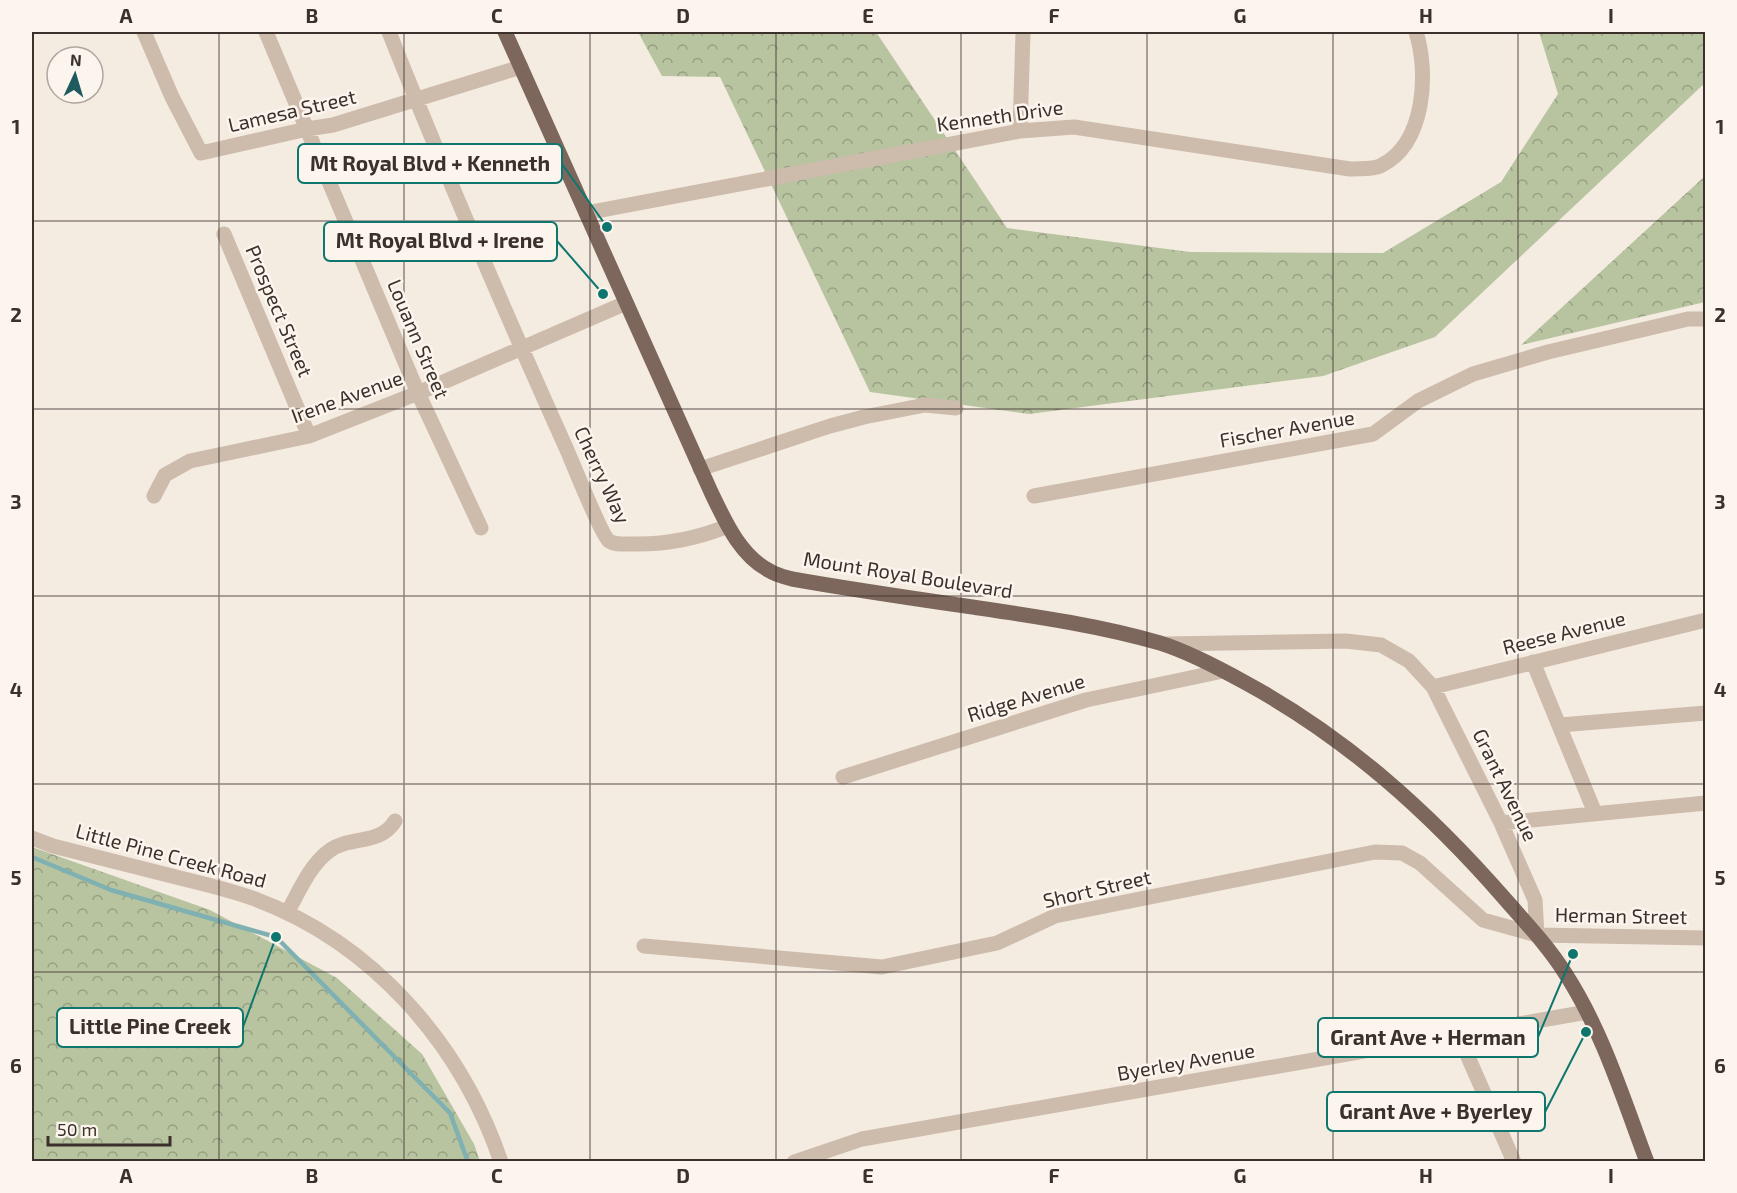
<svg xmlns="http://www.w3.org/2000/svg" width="1737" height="1193" font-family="'Exo 2',sans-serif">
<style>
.forest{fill:url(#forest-crowns)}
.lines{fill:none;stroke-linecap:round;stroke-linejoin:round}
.stream{stroke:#7fb0b2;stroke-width:4.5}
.minor{stroke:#cdbbac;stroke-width:15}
.major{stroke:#7d675c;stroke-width:15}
.grid{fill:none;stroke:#3b302b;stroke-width:1.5;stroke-opacity:0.55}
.labels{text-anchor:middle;stroke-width:5;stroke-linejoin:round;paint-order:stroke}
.street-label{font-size:20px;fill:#3b302b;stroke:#fbf5ee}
.leader{fill:none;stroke:#0f766e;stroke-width:2}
.callout-dot{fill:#0f766e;stroke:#fbf5ee;stroke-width:2}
.callout{fill:#fbf5ee;stroke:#0f766e;stroke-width:2}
.callout-label{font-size:21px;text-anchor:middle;font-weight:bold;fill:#3b302b}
.neatline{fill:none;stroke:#3b302b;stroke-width:2}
.grid-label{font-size:20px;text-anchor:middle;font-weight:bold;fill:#3b302b}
</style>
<defs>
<pattern id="forest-crowns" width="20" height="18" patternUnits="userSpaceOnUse" patternTransform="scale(1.5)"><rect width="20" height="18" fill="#b8c4a0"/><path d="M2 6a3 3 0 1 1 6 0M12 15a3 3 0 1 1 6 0" fill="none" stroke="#97a083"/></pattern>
</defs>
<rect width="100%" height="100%" fill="#f4ebe1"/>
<path class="forest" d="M638 32H876L1007 228 1190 252 1383 253 1501 182 1558 94 1539 32H1705L1706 82 1435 337 1323 376 1029 414 870 392 720 77 662 76Z
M1705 176V302L1521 345Z
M32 847 210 910 337 978 422 1054 474 1144 480 1161H32Z"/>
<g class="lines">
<path class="stream" d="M32 857 111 890 276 937 450 1113 468 1162"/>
<path class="minor" d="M144 32 172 97 201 153 307 129 333 125 521 67
M266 32 418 393 481 528
M389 32C445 173 505 312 567 450 573 464 602 536 609 541 615 545 623 544 631 544 665 545 696 539 728 526
M1020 131 1023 32
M586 213 1020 131 1074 127 1350 169C1359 168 1374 170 1382 165 1425 143 1429 73 1416 32
M224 234 309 436
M700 469 830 426 864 417 925 405 956 408
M154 496 165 475 190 461 309 436 418 393 626 303
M1034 496 1373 434 1418 401 1473 374 1548 352 1688 319H1706
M1165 644 1346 641 1381 645 1409 661 1433 687 1501 823 1535 900 1537 935
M1533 662 1595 813
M1433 687 1706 620
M1560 725 1706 713
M843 777 1086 700 1223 671
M1501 823 1706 803
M32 838 53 846C93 856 132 866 172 876 200 883 228 889 255 899 373 943 461 1044 501 1162
M287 913C299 892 309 866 329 851 350 835 380 846 395 821
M644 946 882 967 997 943 1055 916 1375 852 1402 853 1420 863 1483 920 1537 935 1706 938
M1460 1035 1469 1059 1514 1162
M794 1162 862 1139 1587 1012"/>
<path class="major" d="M505 32 711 492C725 521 740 556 770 571 776 575 785 577 792 579 854 590 917 599 979 608 1040 617 1101 626 1160 643 1189 652 1219 668 1246 683 1347 738 1430 813 1505 899 1526 923 1548 946 1565 973 1602 1030 1623 1098 1647 1162"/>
</g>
<path class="grid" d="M219 32V1162M404 32V1162M590 32V1162M776 32V1162M961 32V1162M1147 32V1162M1333 32V1162M1518 32V1162M32 221H1706M32 409H1706M32 596H1706M32 784H1706M32 972H1706"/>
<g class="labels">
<g class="street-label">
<text transform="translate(292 111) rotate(-13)" y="7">Lamesa Street</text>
<text transform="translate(1000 116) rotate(-8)" y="7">Kenneth Drive</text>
<text transform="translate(279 311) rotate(67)" y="7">Prospect Street</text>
<text transform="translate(418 339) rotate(67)" y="7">Louann Street</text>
<text transform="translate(347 397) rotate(-20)" y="7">Irene Avenue</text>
<text transform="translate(1287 429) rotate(-10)" y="7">Fischer Avenue</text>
<text transform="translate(602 475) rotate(65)" y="7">Cherry Way</text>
<text transform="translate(908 575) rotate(9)" y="7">Mount Royal Boulevard</text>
<text transform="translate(1564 633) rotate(-14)" y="7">Reese Avenue</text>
<text transform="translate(1026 698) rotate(-17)" y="7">Ridge Avenue</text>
<text transform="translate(1505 785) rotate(64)" y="7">Grant Avenue</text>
<text transform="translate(171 856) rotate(15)" y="7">Little Pine Creek Road</text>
<text transform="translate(1097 889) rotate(-13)" y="7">Short Street</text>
<text transform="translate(1621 916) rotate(1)" y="7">Herman Street</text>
<text transform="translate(1186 1062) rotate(-10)" y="7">Byerley Avenue</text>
</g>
</g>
<path class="leader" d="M607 227L562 164M603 294L557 241M276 937L243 1027M1573 954L1538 1037M1586 1032L1545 1112"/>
<g class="callout-dot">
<circle cx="607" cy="227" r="6"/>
<circle cx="603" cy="294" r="6"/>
<circle cx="276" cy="937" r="6"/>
<circle cx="1573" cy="954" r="6"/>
<circle cx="1586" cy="1032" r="6"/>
</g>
<g class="callout">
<rect x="298" y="144" width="264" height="39" rx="6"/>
<rect x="324" y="222" width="233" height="39" rx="6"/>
<rect x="57" y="1008" width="186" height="39" rx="6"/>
<rect x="1318" y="1018" width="220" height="39" rx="6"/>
<rect x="1327" y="1092" width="218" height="39" rx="6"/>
</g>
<g class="callout-label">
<text x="430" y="171">Mt Royal Blvd + Kenneth</text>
<text x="440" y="248">Mt Royal Blvd + Irene</text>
<text x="150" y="1034">Little Pine Creek</text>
<text x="1428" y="1045">Grant Ave + Herman</text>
<text x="1436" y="1119">Grant Ave + Byerley</text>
</g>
<rect width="1737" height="1193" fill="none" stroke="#fbf5ee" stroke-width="66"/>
<g transform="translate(75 75) rotate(4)"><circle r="28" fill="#fbf5ee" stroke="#aea6a0" stroke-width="1.5"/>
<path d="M0-4.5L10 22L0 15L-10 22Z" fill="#1f5a5e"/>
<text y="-9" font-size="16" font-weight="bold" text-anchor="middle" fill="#3b302b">N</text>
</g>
<path d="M48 1136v9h122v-9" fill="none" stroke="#3b302b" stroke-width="3"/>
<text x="57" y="1136" font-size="18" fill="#3b302b" stroke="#fbf5ee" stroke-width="4.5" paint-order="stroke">50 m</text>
<rect x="33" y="33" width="1671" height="1127" class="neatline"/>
<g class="grid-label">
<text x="126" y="23">A</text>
<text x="312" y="23">B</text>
<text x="497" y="23">C</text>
<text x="683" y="23">D</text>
<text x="868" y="23">E</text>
<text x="1054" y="23">F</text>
<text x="1240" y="23">G</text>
<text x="1426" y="23">H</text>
<text x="1611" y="23">I</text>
<text x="16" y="134">1</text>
<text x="1720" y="134">1</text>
<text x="16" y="322">2</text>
<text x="1720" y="322">2</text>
<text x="16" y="509">3</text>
<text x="1720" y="509">3</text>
<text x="16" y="697">4</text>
<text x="1720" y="697">4</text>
<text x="16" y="885">5</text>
<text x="1720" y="885">5</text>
<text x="16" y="1073">6</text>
<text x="1720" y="1073">6</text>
<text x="126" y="1183">A</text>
<text x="312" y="1183">B</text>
<text x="497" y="1183">C</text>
<text x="683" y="1183">D</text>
<text x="868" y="1183">E</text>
<text x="1054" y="1183">F</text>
<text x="1240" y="1183">G</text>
<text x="1426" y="1183">H</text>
<text x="1611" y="1183">I</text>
</g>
</svg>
